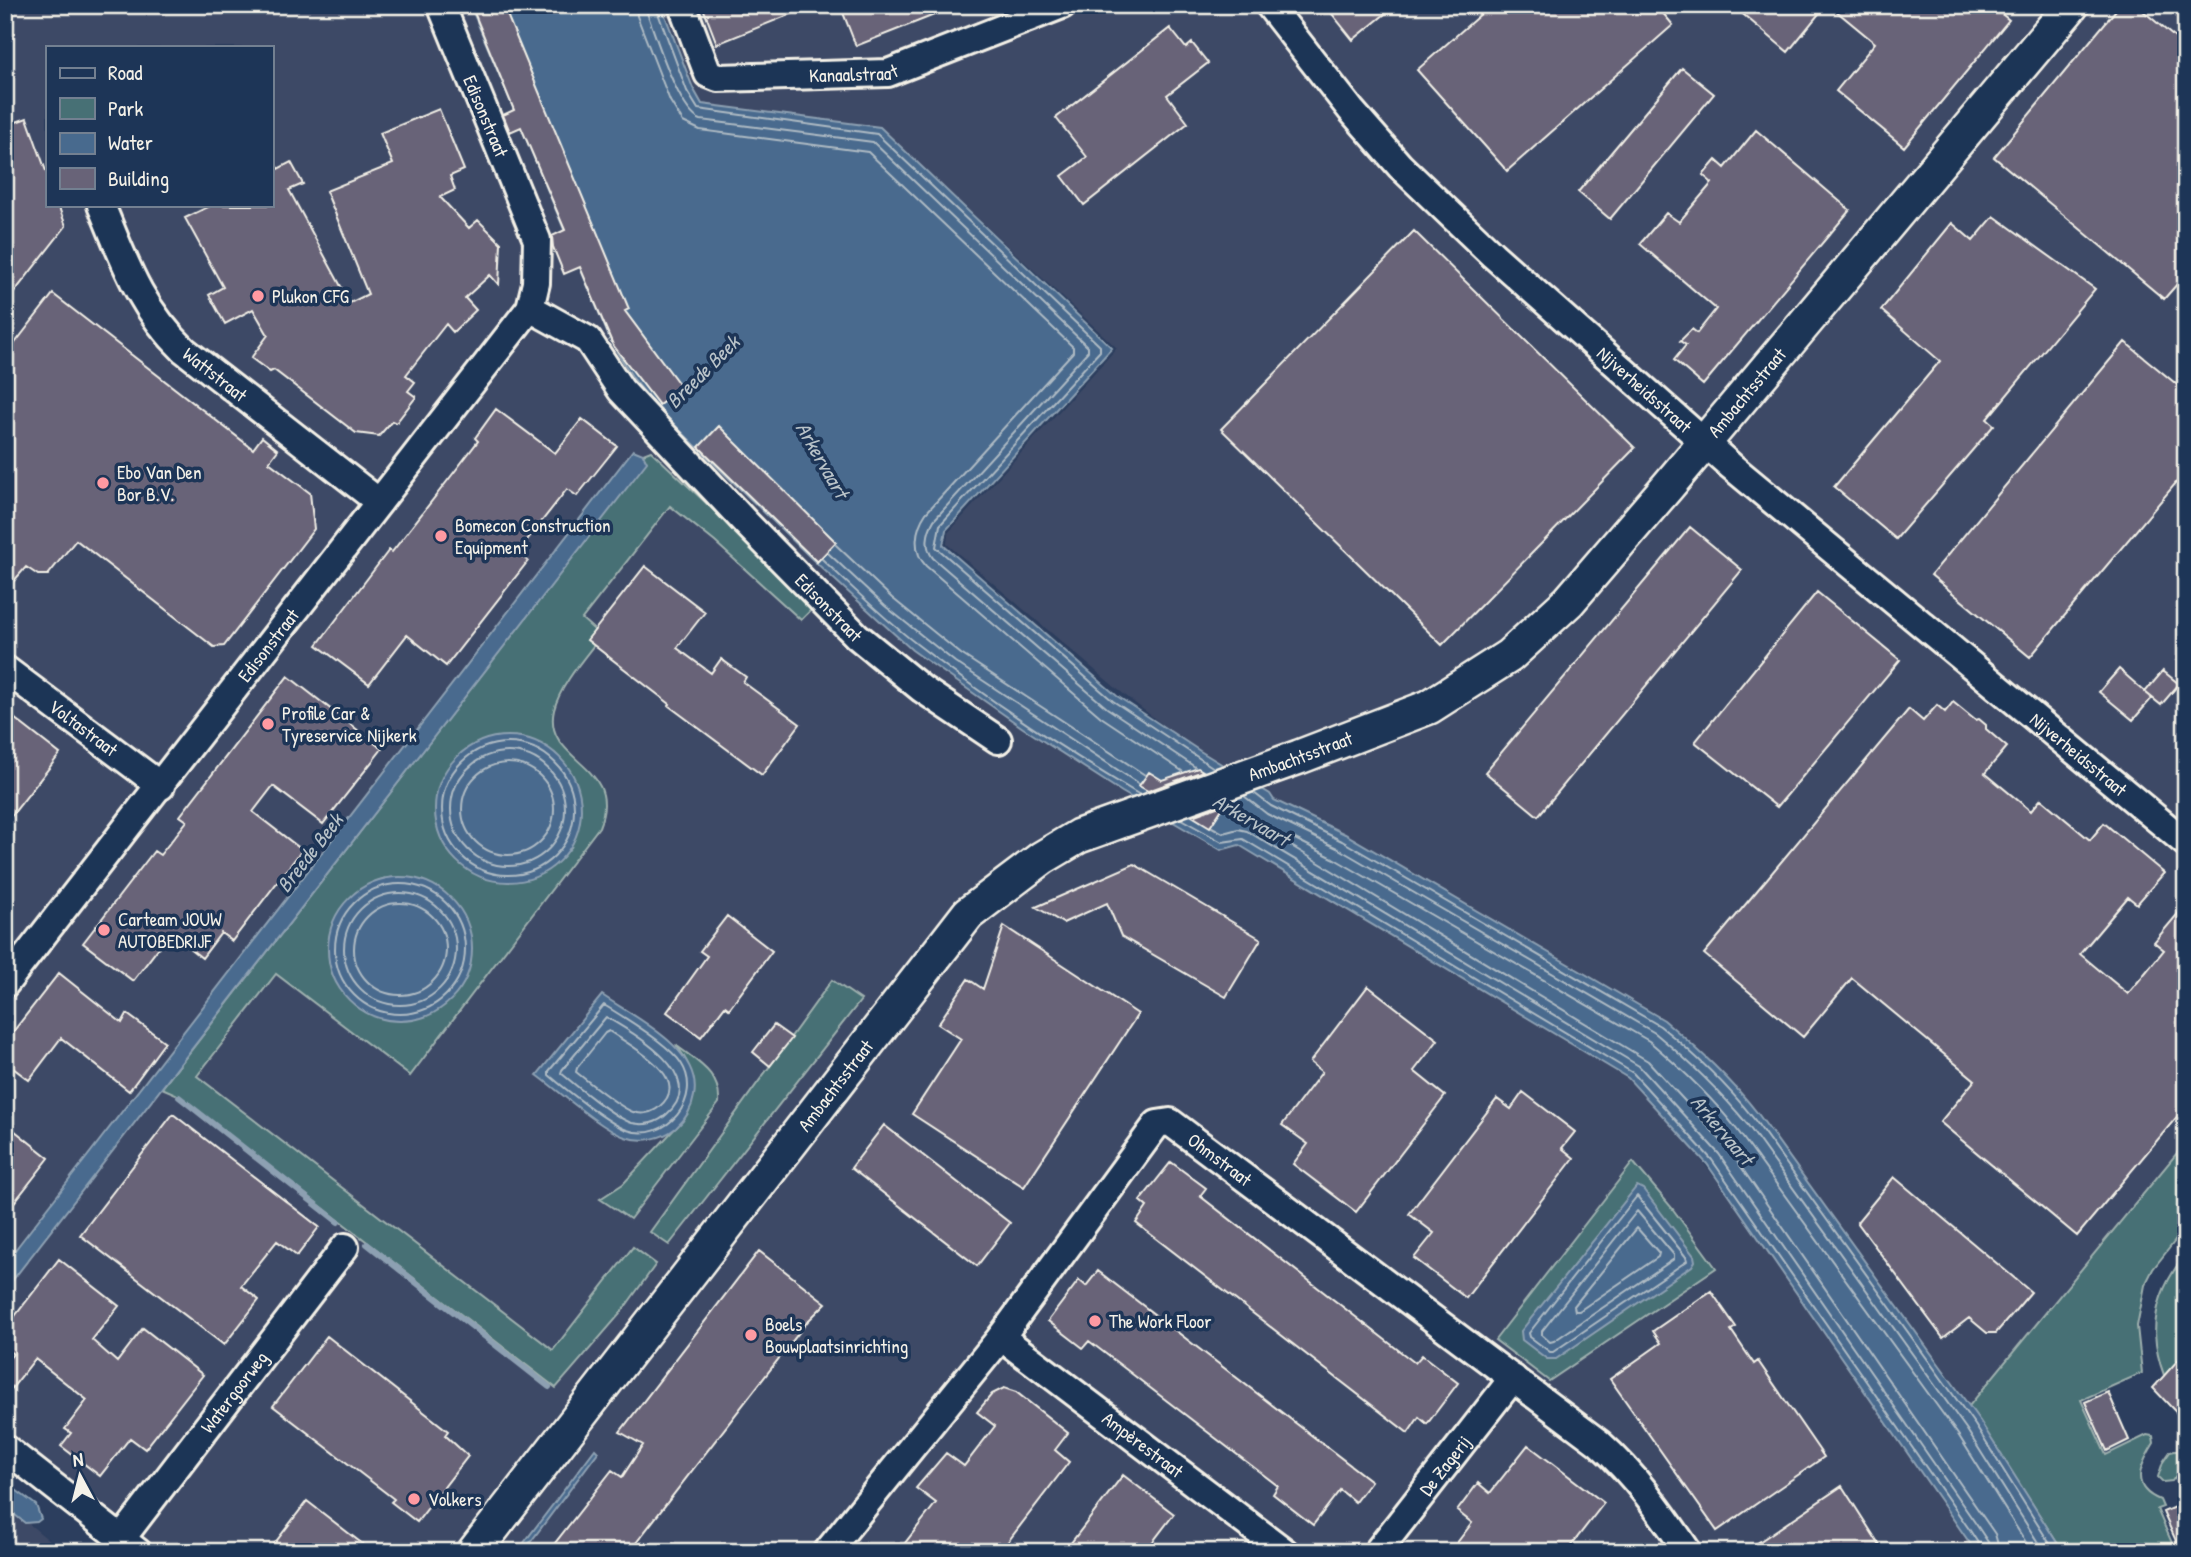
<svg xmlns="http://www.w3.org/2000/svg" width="2191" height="1557" font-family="'Patrick Hand',sans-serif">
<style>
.built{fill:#3e4966;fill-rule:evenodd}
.green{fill:#477075;stroke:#9eb0ae;stroke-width:2;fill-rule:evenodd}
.water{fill:#486a8e;stroke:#8da0b2;stroke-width:2}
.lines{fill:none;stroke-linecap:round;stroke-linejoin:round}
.shore{stroke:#afbbc4;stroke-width:2}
.stream{stroke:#8da0b2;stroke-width:6}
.building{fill:#686378;stroke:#f4f1e8;stroke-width:2}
.minor-casing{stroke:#f4f1e8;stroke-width:32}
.major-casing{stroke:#f4f1e8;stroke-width:38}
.minor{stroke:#1d3557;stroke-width:26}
.major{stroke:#1d3557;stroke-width:33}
.poi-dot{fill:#ff9aa2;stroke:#1d3557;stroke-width:2.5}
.labels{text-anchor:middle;stroke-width:7;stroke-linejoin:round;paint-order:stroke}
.street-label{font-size:19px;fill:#f4f1e8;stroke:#1d3557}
.poi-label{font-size:19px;fill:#f4f1e8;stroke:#1d3557;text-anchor:start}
.water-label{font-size:21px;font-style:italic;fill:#b8c2c8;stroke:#1d3557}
</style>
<rect width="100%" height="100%" fill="#2c3e5e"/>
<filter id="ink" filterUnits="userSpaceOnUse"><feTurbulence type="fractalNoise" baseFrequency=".0143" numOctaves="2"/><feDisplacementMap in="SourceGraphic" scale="14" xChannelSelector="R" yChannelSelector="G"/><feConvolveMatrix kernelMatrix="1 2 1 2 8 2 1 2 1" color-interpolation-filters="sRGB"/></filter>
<g filter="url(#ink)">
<path class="built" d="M5 5H511L680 401 1211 763 1116 688 947 544 948 533 1117 348 880 127 702 104 693 88 661 5H2186V1167L1977 1426 1719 1084 1325 829 1244 782 1247 831 1624 1060 1900 1418 1989 1552H162L140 1538 5 1433ZM47 47H271V205H47Z
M5 1504 63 1552H5Z"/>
<path class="green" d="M651 451 815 606 801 620 715 542 670 506 582 619 601 636C586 656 560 685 554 710 542 762 625 763 599 827L410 1076 276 974 197 1076 553 1350 633 1247 656 1264 620 1314 556 1388 176 1094 162 1088 646 462 643 454ZM436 806 571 847 552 867 440 833ZM383 879 333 975C321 930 339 894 383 879Z
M832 980 861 1000 669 1245 650 1232Z
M676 1045C697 1062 721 1073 719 1103L630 1219 600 1199 623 1184 684 1119C700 1093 695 1069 676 1045Z
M2186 1142V1227L2153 1269 2145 1285 2137 1326 2142 1373 2081 1400 2106 1455 2147 1435 2153 1436 2154 1443C2141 1464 2128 1487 2160 1500L2163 1507 2157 1509 2176 1552H2063L1969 1406Z
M1633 1162 1672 1208 1716 1268 1549 1381 1495 1340Z
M2186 1254V1418C2150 1361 2140 1310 2186 1254Z
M2175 1451H2179C2184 1464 2180 1471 2172 1481L2163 1482 2158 1477 2163 1462 2170 1452Z"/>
<path class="water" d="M470 5H661L693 88 702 104 880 127 1112 348 946 530 943 545 1117 696 1200 751 1270 794 1274 800 1345 834 1664 1020C1699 1050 1731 1079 1759 1115L1980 1421 2063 1552H1976L1707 1164 1628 1078 1239 845 1221 850 1122 792 1023 728 912 650 812 559 657 408 633 378 612 344Z
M633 450 643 454 647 462 5 1290V1263Z
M435 809a73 73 0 1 1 146 0a73 73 0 1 1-146 0Z
M328 949a72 72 0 1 1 144 0a72 72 0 1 1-144 0Z
M602 995C634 1017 703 1049 694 1096 692 1108 685 1120 676 1128 662 1139 642 1143 625 1137 601 1129 559 1091 537 1075Z
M1637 1186 1643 1189 1694 1256 1695 1261 1692 1266 1556 1359H1547L1522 1340 1521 1331Z
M595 1449 598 1452 523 1552H517Z
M5 1482 36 1505 41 1519 37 1522 25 1523 5 1507Z"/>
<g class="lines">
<path class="shore" d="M636 5 637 16 670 101 683 122 700 130 868 152 1073 347V352L926 513C915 529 912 551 926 566L1101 717 1182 771
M646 5 647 13C656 36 679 113 701 120L873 142 1088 347V351L934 520C927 532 924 547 933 558L1107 708 1195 767
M655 5 687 91 698 109 877 134 1100 346V351L940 525 936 547 1113 701 1214 768
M836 545 892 598 961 654 1145 775
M828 553 885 606 955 662 1139 784
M822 559C853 588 884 619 918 645 988 700 1064 750 1140 795
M442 809a66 66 0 1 1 132 0a66 66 0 1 1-132 0Z
M451 809a57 57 0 1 1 114 0a57 57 0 1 1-114 0Z
M462 809a46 46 0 1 1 92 0a46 46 0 1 1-92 0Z
M1254 793 1271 806 1342 841 1660 1026C1695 1054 1726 1084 1754 1119L1975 1425 2055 1552
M1244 796 1267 814 1337 848 1655 1033C1689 1061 1719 1090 1747 1124L1967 1430 2044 1552
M1181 819 1222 842 1243 839 1633 1073 1712 1160 1969 1529 1980 1546 1981 1552
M1212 827 1223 833 1238 829 1247 831 1639 1066 1719 1154 1976 1524 1988 1542 1990 1552
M335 949a65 65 0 1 1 130 0a65 65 0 1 1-130 0Z
M344 949a56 56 0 1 1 112 0a56 56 0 1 1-112 0Z
M354 949a46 46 0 1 1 92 0a46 46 0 1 1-92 0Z
M604 1005C624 1017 669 1044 681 1063 704 1098 666 1144 627 1130 609 1124 564 1088 549 1075V1071Z
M606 1017C634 1033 710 1076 667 1114 658 1123 645 1126 632 1123 615 1118 575 1085 561 1073L562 1070Z
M609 1031C629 1045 695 1078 659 1107 652 1113 642 1115 633 1112 619 1107 589 1082 576 1072L577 1068 605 1033Z
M1637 1196 1686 1257 1687 1261 1553 1352H1550L1530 1337 1529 1333Z
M1637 1211 1674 1255V1259L1554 1341 1550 1342 1542 1335V1331Z
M1637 1228 1659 1253 1658 1257 1579 1311H1575L1574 1306Z
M2000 1552 1995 1534 1728 1148 1648 1061 1288 844 1287 838 1291 837 1333 858 1649 1041C1682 1069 1712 1097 1738 1131L1959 1436 2032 1552"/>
<path class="stream" d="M179 1097 338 1222
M367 1244 549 1387"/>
</g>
<path class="building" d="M471 5H503L629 309 625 311 682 388 659 405 613 345 580 267 564 274 553 247 552 236 565 230 521 127 510 132 503 115 514 110Z
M702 5H811V6L717 44Z
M840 5H957V6L856 46Z
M1325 5H1396L1353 40Z
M1491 5H1656L1673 25 1507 171 1417 70Z
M1732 5H1826L1788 52Z
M1829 5H1991L2009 20 1904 147 1836 91 1875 43Z
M2120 5H2136L2186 47V274L2164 299 1994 157Z
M1170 28 1186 48 1192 43 1208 63 1167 95 1188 123 1084 205 1062 176 1087 157 1056 118Z
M1682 68 1714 94 1610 219 1578 192Z
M439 109 464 170 450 176 455 190 440 197 469 228 478 220 501 243 499 285 490 275 465 298 476 310 453 332 446 324 406 375 415 382 408 391 416 397 396 423 392 421 379 436 356 433 274 370 270 372 251 358 268 335 253 309 225 324 209 295 223 287 185 218 212 205H271V156L278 169 291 162 303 184 289 190 350 303 368 294 326 191 393 164 380 133Z
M27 118 47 174V205H58L66 226 5 304V126Z
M1756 130 1850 210 1703 385 1674 360 1686 345 1680 341 1692 329 1697 333 1716 309 1640 244 1666 213 1679 222 1712 183 1703 175 1716 160 1725 168Z
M1994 216 2095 289 1987 419 1994 425 1896 539 1834 487 1940 361 1881 310 1952 223 1973 241Z
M1414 231 1635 448 1442 645 1221 429Z
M53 294 253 449 262 437 278 450 269 462 310 493 314 529 224 646 214 647 76 540 48 575H38L26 567 5 591V356Z
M2125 342 2186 392V471L2030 657 1931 575Z
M496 409 555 453 582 419 617 446 577 496 567 489 517 553 528 561 446 666 407 635 369 684 317 645 389 550 392 552 452 475 478 441 475 438Z
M719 426 836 542 817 562 699 447Z
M1690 527 1742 570 1538 816 1485 772Z
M645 566 705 612 677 648 711 673 721 659 746 677 743 682 800 724 762 775 669 706 670 704 587 640Z
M1817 592 1900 660 1777 807 1695 742Z
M2119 669 2152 698 2133 720 2099 692Z
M2163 671 2179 684 2161 705 2145 692Z
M288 676 382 749 323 824 273 786 253 812 302 850 232 941 221 933 202 958 170 933 133 981 83 943 154 851 160 855 187 821 180 816Z
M1953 702 1975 720 1979 719 1986 725V729L2007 747 1985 773 2031 811 2041 799 2090 840 2104 823 2164 873 2137 904 2128 897 2080 954 2128 994 2164 950 2154 942 2186 904V1106L2077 1236 1940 1122 1975 1080 1852 978 1803 1037 1704 954 1909 709 1923 721 1937 705 1945 712Z
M5 711 60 754 5 824Z
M1198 768 1203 771 1148 791 1139 786 1149 772 1162 780Z
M1225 804 1210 827 1192 816Z
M1134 864 1261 939 1226 997 1121 936 1107 903 1063 923 1036 907Z
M727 916 772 951 729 1009 725 1006 701 1037 667 1012 707 956 700 951Z
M1004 926 1138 1014 1024 1187 912 1114 961 1039 938 1024 968 979 983 989Z
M59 973 122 1023 127 1014 165 1042 129 1091 61 1038 29 1080 5 1062V1042Z
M1368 986 1438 1040 1414 1071 1445 1096 1356 1212 1293 1164 1308 1144 1282 1125 1322 1072 1310 1062Z
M774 1025 792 1038 770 1066 753 1052Z
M1523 1092 1575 1132 1562 1148 1574 1158 1466 1298 1414 1258 1434 1233 1409 1214 1497 1099 1511 1109Z
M173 1114 319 1227 297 1256 277 1241 241 1286 259 1300 224 1345 80 1235Z
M5 1123 49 1158 5 1214Z
M884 1125 1010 1223 977 1266 851 1168Z
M1171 1162 1206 1188 1200 1196 1415 1363 1422 1355 1458 1383 1427 1424 1419 1417 1408 1433 1136 1223 1147 1207 1140 1201Z
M1894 1177 2031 1292 1996 1333H1987L1969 1318 1943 1338 1857 1222Z
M759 1251 826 1303 808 1321 629 1552H548L612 1470 622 1477 643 1445 620 1432Z
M59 1259 119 1306 92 1340 117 1362 143 1328 203 1375 145 1449 130 1438 100 1476 61 1446 71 1433 65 1429 87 1400 35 1359 5 1397V1363L13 1354 5 1348V1329Z
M1098 1271 1371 1481 1355 1502 1340 1490 1313 1525 1273 1494 1278 1486 1089 1341 1083 1348 1048 1321 1079 1280 1086 1286Z
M1711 1291 1736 1327 1731 1330 1754 1364 1758 1361 1824 1457 1717 1531 1610 1379 1661 1343 1653 1331Z
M327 1336 448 1431 445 1435 468 1456 417 1522 391 1502 394 1499 273 1406Z
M2186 1351V1423L2153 1388Z
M1004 1388 1016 1392 1068 1433 1055 1450 1069 1462 1000 1552H898L936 1503 916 1488 946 1453 964 1466 995 1426 977 1412 992 1394Z
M2108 1392 2129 1440 2107 1451 2085 1402Z
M1528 1445 1604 1503 1566 1552H1450L1472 1523 1457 1511 1478 1483 1490 1493Z
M1123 1475 1174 1514 1145 1552H1064Z
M1842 1486 1884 1552H1744Z
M307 1501 373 1552H268Z
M2186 1502V1552H2181L2163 1512Z"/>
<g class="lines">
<g class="minor-casing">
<g id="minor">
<path id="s1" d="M682 5 708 74 718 78 888 73 1062 5"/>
<path id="s2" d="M1269 5 1351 110 1400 166 1493 255 1731 466 2186 843"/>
<path id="s3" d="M101 205C124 260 139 307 184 350L379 502"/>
<path id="s4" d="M530 308 588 340 621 390 747 524 857 636 922 689 998 740"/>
<path id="s5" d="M5 669 161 786"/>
<path id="s6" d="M5 984 530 308 536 283 537 240 441 5"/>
<path id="s7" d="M1001 1337 1285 1552"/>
<path d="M5 1448 138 1552"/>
<path id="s8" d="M122 1538 345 1247"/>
<path id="s9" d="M827 1552 1001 1337 1157 1124 1170 1122 1599 1443C1635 1475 1661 1512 1688 1552"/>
<path id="s10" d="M1377 1552 1513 1378"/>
</g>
</g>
<g class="major-casing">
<g id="major">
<path id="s11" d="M474 1552 968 914 1042 858 1079 836 1299 757 1429 707 1509 656 1569 601 1668 486 2072 5"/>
</g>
</g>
<use href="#minor" class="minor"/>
<use href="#major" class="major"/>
</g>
</g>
<g class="poi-dot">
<circle cx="258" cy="296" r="7"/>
<circle cx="103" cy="483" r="7"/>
<circle cx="441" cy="536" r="7"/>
<circle cx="268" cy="724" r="7"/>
<circle cx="104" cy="930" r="7"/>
<circle cx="1095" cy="1321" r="7"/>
<circle cx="751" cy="1335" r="7"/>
<circle cx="414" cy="1499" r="7"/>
</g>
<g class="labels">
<g class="street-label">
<text dy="7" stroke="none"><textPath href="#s1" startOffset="220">Kanaalstraat</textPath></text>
<text transform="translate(486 116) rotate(67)" y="7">Edisonstraat</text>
<text dy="7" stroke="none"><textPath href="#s3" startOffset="208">Wattstraat</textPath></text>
<text dy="7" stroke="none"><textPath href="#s2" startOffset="539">Nijverheidsstraat</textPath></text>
<text dy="7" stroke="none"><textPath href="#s11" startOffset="1766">Ambachtsstraat</textPath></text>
<text dy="7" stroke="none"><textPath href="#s4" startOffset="427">Edisonstraat</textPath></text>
<text dy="7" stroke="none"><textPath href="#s6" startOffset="429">Edisonstraat</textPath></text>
<text dy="7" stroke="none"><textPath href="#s5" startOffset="98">Voltastraat</textPath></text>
<text dy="7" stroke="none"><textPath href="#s2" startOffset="1106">Nijverheidsstraat</textPath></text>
<text dy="7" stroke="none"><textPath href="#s11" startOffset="1178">Ambachtsstraat</textPath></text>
<text dy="7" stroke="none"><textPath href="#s11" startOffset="590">Ambachtsstraat</textPath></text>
<text dy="7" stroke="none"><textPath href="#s9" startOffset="616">Ohmstraat</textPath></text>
<text dy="7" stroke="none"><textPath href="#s8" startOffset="184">Watergoorweg</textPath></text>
<text dy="7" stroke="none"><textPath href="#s7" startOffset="178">Ampèrestraat</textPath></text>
<text dy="7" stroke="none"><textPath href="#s10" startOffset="110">De Zagerij</textPath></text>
</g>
<g class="poi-label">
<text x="272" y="303">Plukon CFG</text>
<text x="117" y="479">Ebo Van Den<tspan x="117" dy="22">Bor B.V.</tspan></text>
<text x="455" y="532">Bomecon Construction<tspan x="455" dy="22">Equipment</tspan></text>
<text x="282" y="720">Profile Car &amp;<tspan x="282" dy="22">Tyreservice Nijkerk</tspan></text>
<text x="118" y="926">Carteam JOUW<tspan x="118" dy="22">AUTOBEDRIJF</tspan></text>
<text x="1109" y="1328">The Work Floor</text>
<text x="765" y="1331">Boels<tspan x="765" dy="22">Bouwplaatsinrichting</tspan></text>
<text x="428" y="1506">Volkers</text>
</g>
<g class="water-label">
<text transform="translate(703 372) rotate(-45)" y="7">Breede Beek</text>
<text transform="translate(822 460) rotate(60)" y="7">Arkervaart</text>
<text transform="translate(1251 820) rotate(30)" y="7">Arkervaart</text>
<text transform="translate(310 853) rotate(-52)" y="7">Breede Beek</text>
<text transform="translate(1722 1130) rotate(50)" y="7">Arkervaart</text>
</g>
</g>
<rect width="2191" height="1557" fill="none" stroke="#1d3557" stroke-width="28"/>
<rect x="14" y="14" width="2163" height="1529" fill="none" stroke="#f4f1e8" stroke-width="2.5" filter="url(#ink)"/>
<rect x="46" y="46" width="228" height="161" fill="#1d3557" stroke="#738091" stroke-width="2"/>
<rect x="60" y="68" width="35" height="10" fill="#1d3557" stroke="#738091" stroke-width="2"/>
<text x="108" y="80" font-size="21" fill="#f4f1e8">Road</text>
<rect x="60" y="98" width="35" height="21" fill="#477075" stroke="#738091" stroke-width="2"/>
<text x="108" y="116" font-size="21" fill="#f4f1e8">Park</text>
<rect x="60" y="133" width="35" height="21" fill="#486a8e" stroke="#738091" stroke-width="2"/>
<text x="108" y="150" font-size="21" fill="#f4f1e8">Water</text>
<rect x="60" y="168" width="35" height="21" fill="#686378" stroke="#738091" stroke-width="2"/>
<text x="108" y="186" font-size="21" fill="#f4f1e8">Building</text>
<g transform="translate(80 1476) rotate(353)" stroke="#1d3557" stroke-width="5" paint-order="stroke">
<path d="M0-5L12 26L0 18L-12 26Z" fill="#f4f1e8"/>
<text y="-10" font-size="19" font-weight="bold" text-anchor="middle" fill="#f4f1e8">N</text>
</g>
</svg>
